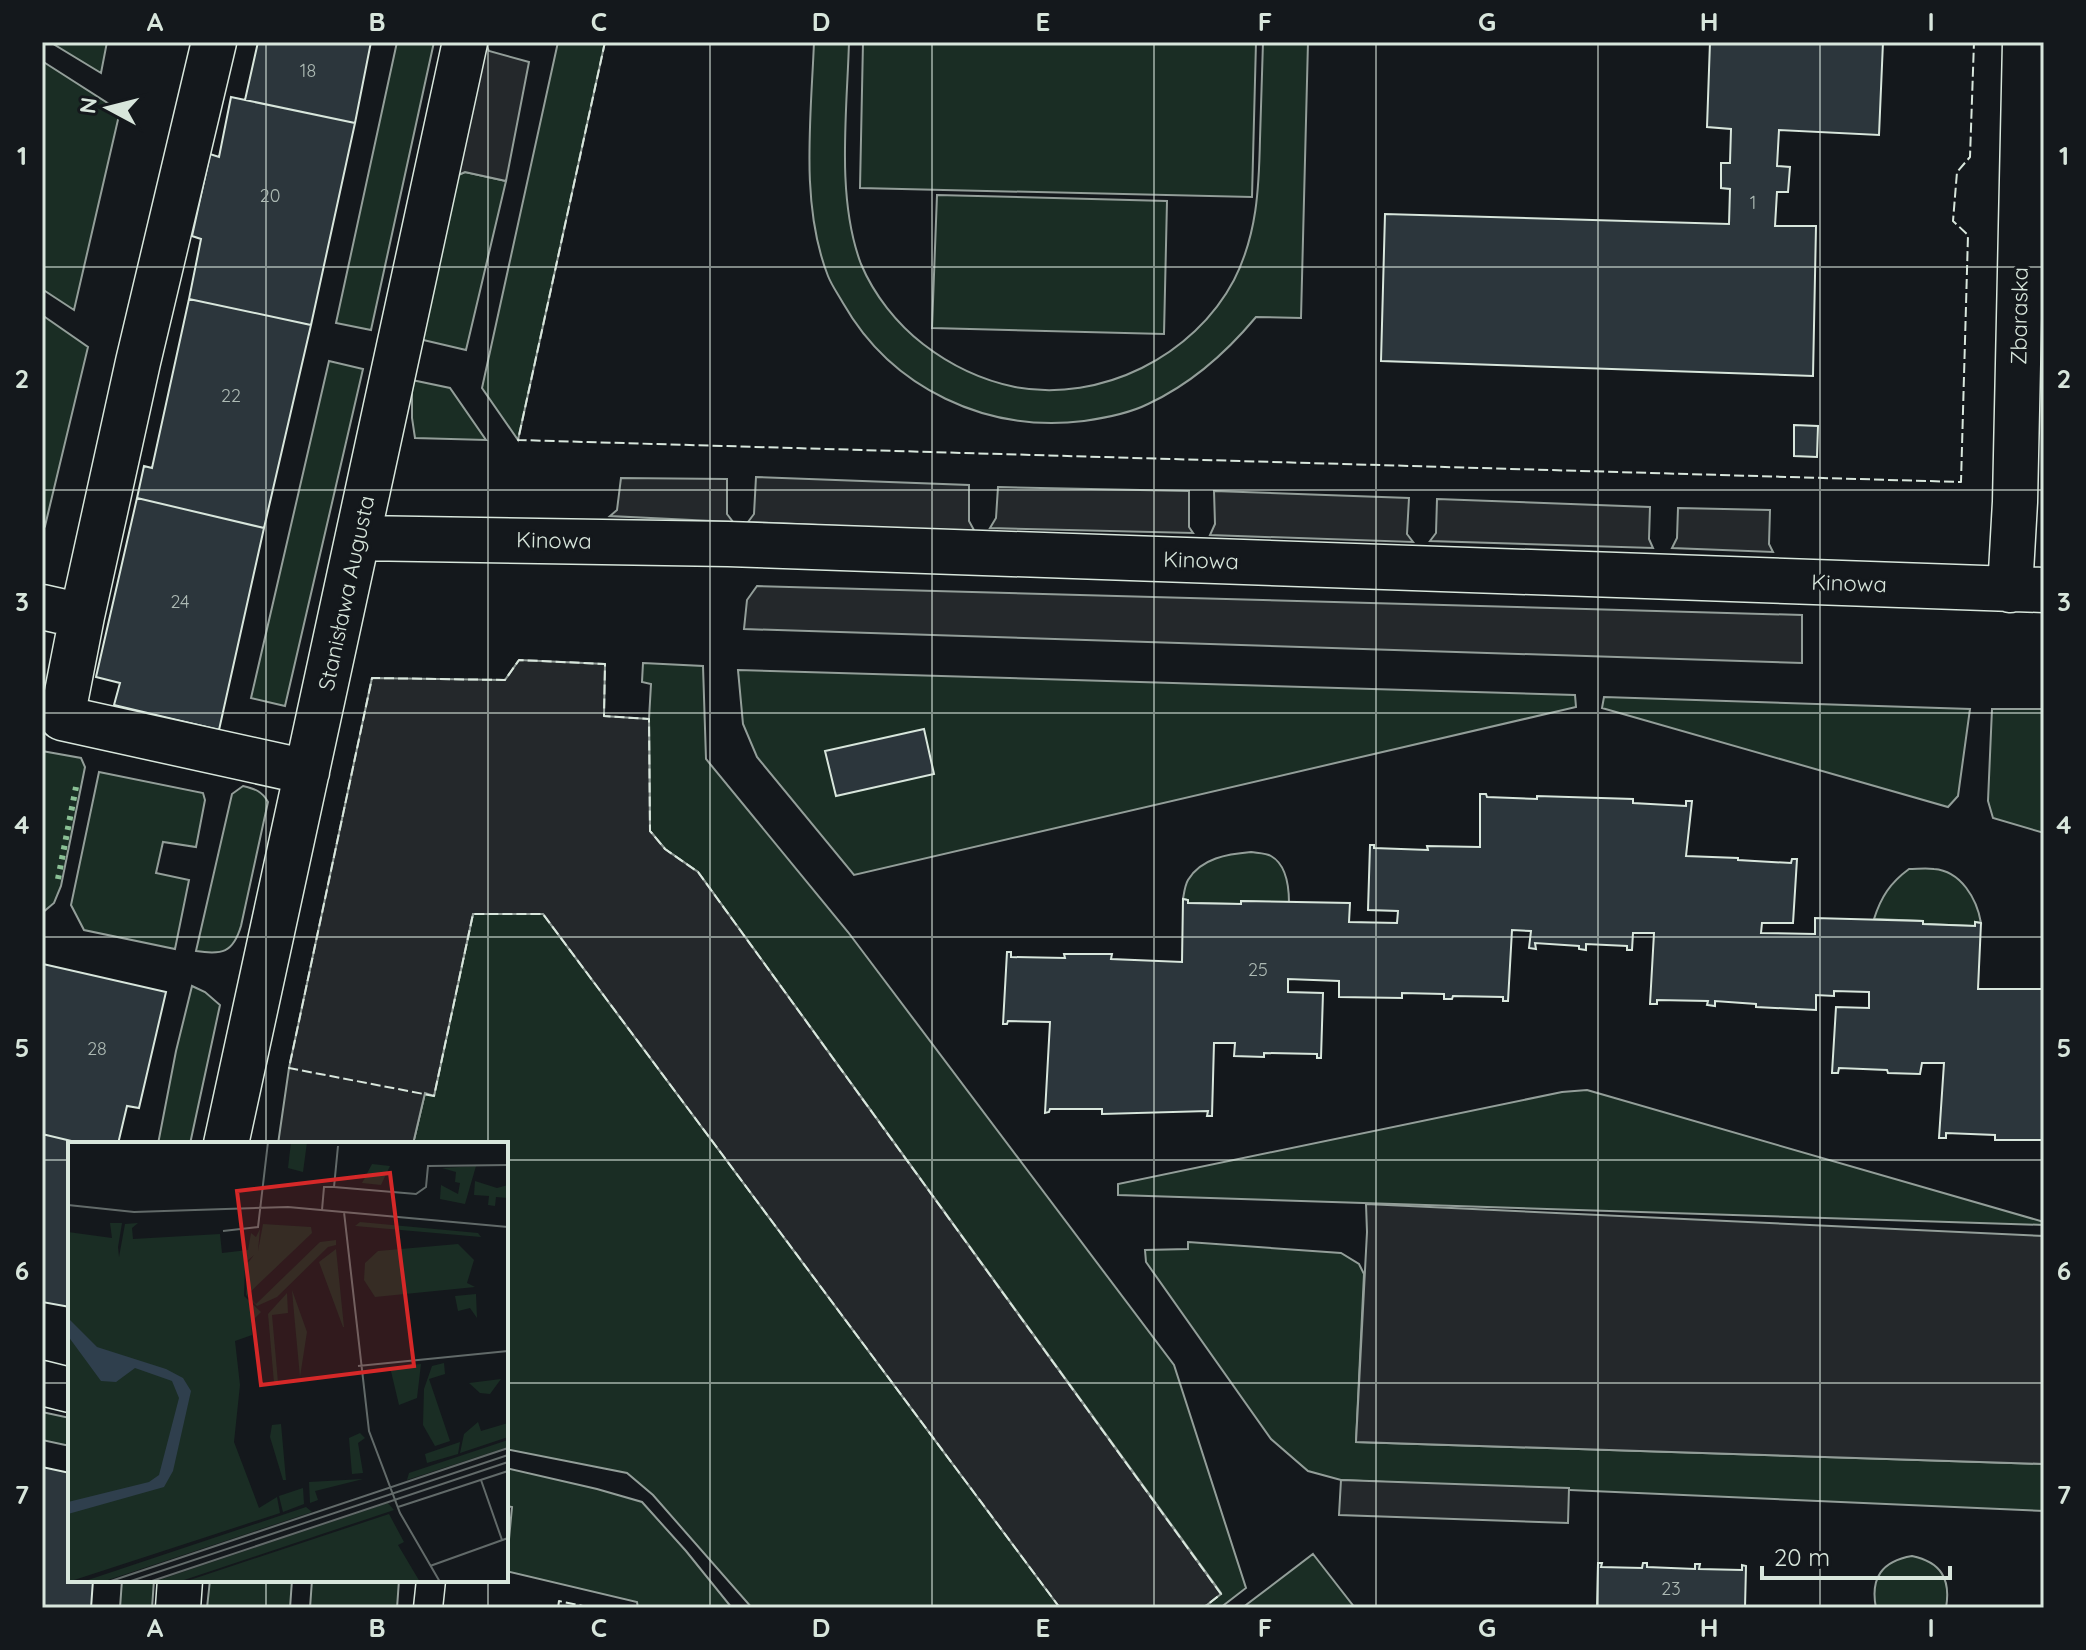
<svg xmlns="http://www.w3.org/2000/svg" width="2086" height="1650" font-family="Quicksand,sans-serif">
<style>
.green{fill:#1a2d24;stroke:#939e99;stroke-width:2}
.parking{fill:#24282b;stroke:#939e99;stroke-width:2}
.building{fill:#2c363c;stroke:#d8e6dc;stroke-width:2}
.lines{fill:none;stroke-linecap:round;stroke-linejoin:round}
.service-casing{stroke:#d8e6dc;stroke-width:31}
.minor-casing{stroke:#d8e6dc;stroke-width:47}
.service{stroke:#14181c;stroke-width:28}
.minor{stroke:#14181c;stroke-width:44}
.hedge{stroke:#8ac095;stroke-width:6;stroke-dasharray:4 6;stroke-linecap:butt}
.fence{stroke:#d8e6dc;stroke-width:2;stroke-dasharray:10 4;stroke-linecap:butt}
.grid{fill:none;stroke:#d8e6dc;stroke-width:2;stroke-opacity:0.55}
.labels{text-anchor:middle;stroke-width:6;stroke-linejoin:round;paint-order:stroke}
.number-label{font-size:18px;fill:#adbab4}
.street-label{font-size:22px;fill:#d8e6dc;stroke:#14181c}
.inset-road{fill:none;stroke:#626a69;stroke-width:2}
.view{fill:#d62828;fill-opacity:0.15;stroke:#d62828;stroke-width:4}
.inset-edge{fill:none;stroke:#d8e6dc;stroke-width:4}
.neatline{fill:none;stroke:#d8e6dc;stroke-width:3}
.grid-label{font-size:26px;text-anchor:middle;font-weight:bold;fill:#d8e6dc}
</style>
<rect width="100%" height="100%" fill="#14181c"/>
<path class="green" d="M50 42H107L101 73Z
M397 42H434L371 330 336 323Z
M558 42H605L518 440 482 388Z
M814 42H849C847 112 836 198 861 264 874 295 897 324 923 344 950 365 981 380 1015 387 1101 403 1194 356 1234 280 1257 235 1259 188 1260 139 1261 106 1262 74 1263 42H1308L1301 318 1256 317C1226 353 1191 384 1148 404 1128 414 1105 418 1084 421 987 433 892 389 843 303 838 294 832 286 828 276 800 205 811 118 814 42Z
M863 42H1256L1252 197 860 188Z
M42 61 120 111 74 310 42 289Z
M465 172 506 181 466 350 419 339 456 176Z
M937 195 1167 201 1164 334 932 328Z
M42 315 88 347 45 526 42 524Z
M329 361 363 369 285 706 251 698Z
M412 380 450 388 486 440 415 438 412 418Z
M643 663 703 666 706 759 848 932 1174 1365 1246 1588 1220 1608H1203L1221 1593 698 872 665 849 650 831 649 719 651 684 642 682Z
M738 670 1575 695 1576 707 854 875 757 757 743 724Z
M1604 697 1970 709 1958 796 1948 807 1602 708Z
M1992 709H2044V833L1993 818 1988 801Z
M42 751 81 758 85 767 61 886 54 903 42 913Z
M99 772 203 793 205 800 196 847 163 842 156 873 189 880 175 949 84 930 71 905Z
M243 786C255 789 262 791 268 802L241 926C233 953 222 955 196 951L232 794Z
M1251 852C1256 853 1266 853 1271 856 1287 865 1289 887 1289 903L1242 901 1241 904 1188 903V900L1183 899C1184 893 1185 885 1188 880 1201 858 1228 854 1251 852Z
M1909 869C1917 869 1926 868 1934 869 1961 871 1977 899 1981 923L1975 922V926L1923 924V921L1874 919C1881 897 1890 883 1909 869Z
M473 914H543L1060 1608H752L653 1495 627 1473 506 1449V1144H413L425 1093 434 1095Z
M192 986 205 992 220 1005 190 1144H158L176 1051Z
M1587 1090 2044 1222V1225L1118 1195V1184L1562 1092Z
M1188 1242 1341 1253 1359 1264 1364 1274 1356 1442 2044 1464V1511L1341 1480 1308 1471 1271 1439 1146 1262 1145 1250 1188 1249Z
M42 1412 70 1418V1446L42 1440Z
M506 1468 597 1489 642 1502 686 1551 732 1608H638L637 1602 506 1571 512 1507 506 1506Z
M1313 1554 1355 1608H1242Z
M1912 1556C1941 1562 1951 1579 1946 1608H1876C1870 1578 1882 1561 1912 1556Z
M122 1580H154L152 1608H120Z
M210 1580H292L290 1608H207Z
M312 1580H399L397 1608H310Z"/>
<path class="parking" d="M485 43 489 51 529 62 506 181 465 172 456 176Z
M756 477 969 485V521L975 532 748 522 754 514Z
M621 478 727 479V514L733 522 610 516 617 510Z
M998 487 1189 491V527L1193 533 990 528 996 518Z
M1214 491 1409 498 1407 534 1413 542 1210 535 1215 524Z
M1437 499 1650 507 1649 539 1653 548 1430 541 1436 533Z
M1678 508 1770 510 1769 544 1773 552 1672 548 1677 538Z
M757 586 1802 615V663L744 629 747 600Z
M519 660 605 664 604 716 649 719 650 831 665 849 698 872 1221 1594 1203 1608H1060L543 914H473L434 1096 425 1093 413 1144H278L289 1068 372 678 505 680Z
M1366 1204 2044 1236V1464L1356 1442 1367 1232Z
M1341 1480 1569 1488 1568 1523 1339 1515Z"/>
<path class="building" d="M258 42H371L355 123 245 100Z
M1710 42H1883L1879 135 1779 130 1777 166 1790 167 1788 192H1777L1775 226H1816L1813 376 1381 361 1385 214 1729 224 1730 189 1721 188V163H1730L1731 129 1707 127Z
M231 97 355 123 311 325 189 299 201 239 192 236 210 154 219 157Z
M189 299 311 325 264 528 137 498 144 466 152 468Z
M1794 425 1818 426 1817 457 1794 456Z
M137 498 264 528 219 730 114 705 120 683 96 677Z
M924 729 934 774 836 796 825 751Z
M1480 794H1486L1487 797 1537 799V796L1633 799V803L1686 806V801H1692L1686 856 1738 858V860L1791 863 1792 859H1797L1793 923H1762L1761 933 1815 934V918L1923 921V924L1975 926V922L1981 923 1978 989H2044V1140H1995V1135L1946 1133V1138H1939L1944 1063H1922L1920 1074 1888 1073 1887 1070 1839 1068 1838 1073H1832L1836 1007 1869 1008V992L1834 991V996L1816 995V1010L1756 1007V1004L1715 1001V1006L1707 1005 1708 1001 1657 1000V1004H1650L1654 933H1633L1632 950H1627V946L1586 944V950L1579 949V946L1535 943 1536 949 1529 948 1531 931 1512 930 1508 1001H1503V997L1453 996 1452 999H1444V994L1402 993V998L1339 997V981L1288 979V992L1323 993 1321 1058H1317V1054L1264 1053V1057L1234 1056 1235 1043H1214L1212 1116H1207L1208 1111 1102 1114V1109H1050L1049 1112 1045 1113 1050 1022 1008 1021 1007 1024H1003L1007 952H1011V957L1065 958 1064 954H1112L1111 959 1182 962 1183 899 1188 900V903L1241 904V901L1350 903 1349 922 1397 923 1398 911 1368 910 1370 845H1374V848L1428 850 1427 846 1480 847Z
M43 964 166 992 139 1108 127 1106 118 1144H84L42 1134Z
M42 1134 84 1144H70V1307L42 1302Z
M42 1467 70 1473V1580H93L91 1608H42Z
M1598 1563H1602L1601 1567 1642 1568 1643 1563H1647V1567L1695 1569V1564H1700L1699 1569 1742 1570V1565L1746 1566 1745 1608H1597Z"/>
<g class="lines">
<g class="service-casing">
<path id="service" d="M428 1608 431 1580"/>
</g>
<g class="minor-casing">
<path id="minor" d="M359 538 728 544 2044 590
M2010 590 2015 502 2025 42
M42 607 82 616 62 718 307 772
M82 616 138 362 214 42
M226 1144 465 42
M42 1383 70 1390
M178 1608 180 1580"/>
</g>
<use href="#service" class="service"/>
<use href="#minor" class="minor"/>
<path class="hedge" d="M58 879 76 787"/>
<path class="fence" d="M605 42 518 440 1961 482 1968 235 1953 221 1957 172 1970 157 1974 42
M558 1608 559 1601 592 1608
M1060 1608 543 914H473L434 1096 289 1068 372 678 505 680 519 660 605 664 604 716 649 719 650 831 665 849 698 872 1221 1594 1203 1608"/>
</g>
<path class="grid" d="M266 42V1144M488 42V1144M710 42V1608M932 42V1608M1154 42V1608M1376 42V1608M1598 42V1608M1820 42V1608M42 267H2044M42 490H2044M42 713H2044M42 937H2044M42 1160H70M506 1160H2044M42 1383H70M506 1383H2044M266 1580V1608M488 1580V1608"/>
<g class="labels">
<g class="number-label">
<text x="308" y="77">18</text>
<text x="270" y="202">20</text>
<text x="1753" y="209">1</text>
<text x="231" y="402">22</text>
<text x="180" y="608">24</text>
<text x="1258" y="976">25</text>
<text x="97" y="1055">28</text>
<text x="1671" y="1595">23</text>
</g>
<g class="street-label">
<text transform="translate(2019 316) rotate(-89)" y="8">Zbaraska</text>
<text transform="translate(554 540) rotate(1)" y="8">Kinowa</text>
<text transform="translate(1201 560) rotate(2)" y="8">Kinowa</text>
<text transform="translate(1849 583) rotate(2)" y="8">Kinowa</text>
<text transform="translate(346 593) rotate(-78)" y="8">Stanisława Augusta</text>
</g>
</g>
<g transform="translate(68 1142)">
<rect width="440" height="440" fill="#14181c"/>
<path d="M223 0H239L235 30 220 26ZM304 22 322 24 313 43 294 41ZM408 24 397 62 372 57 373 43 390 52 392 41 387 40 388 30 374 26ZM407 39 429 46 440 43V56L428 55 427 64 420 63 421 54 406 53ZM292 80 410 91 413 95 287 84ZM42 81H54L50 105 51 115 57 82 70 81 64 86 65 97 152 92 154 111 180 108 183 91 188 95 192 87 190 109 195 82 243 85 244 91 179 153 188 162 252 100 268 98V103L260 105 209 155 189 164 178 153 179 122 186 113 177 121 176 154 193 170 183 180 184 193 167 199 172 243 166 300 191 366 209 355 212 371 0 440V90L44 96ZM390 102 406 118 399 141 407 145 307 155 296 138 297 121 310 109ZM268 107 276 185H275L251 120ZM224 148 239 190 232 235 226 171ZM219 151 220 171 204 173 210 240 206 241 200 172ZM408 152 409 176 402 166 390 169 387 154ZM376 221 377 232 361 237 382 299 367 304 355 283 356 247 364 224ZM353 222 349 256 331 263 322 225ZM433 237 422 252 412 251 401 241ZM410 280 413 289 440 281V295L392 311 396 292ZM213 282 218 338H215L202 295 204 283ZM292 291 297 296 290 301 295 331 284 332 281 296ZM440 298V305L339 338 341 331ZM392 300 390 312 359 321 357 312ZM295 337 247 349 250 358 242 361 241 340ZM235 346 236 362 215 370 211 354ZM320 361 326 368 110 440H85ZM238 365 244 370 34 440H14ZM321 372 336 400 330 403 352 440H116Z" fill="#1a2d24"/>
<path d="M0 176 29 205 98 227 115 236 123 249 105 329 96 345 0 372V360L81 340 91 333 111 256 104 239 67 226 48 240 33 239 0 194Z" fill="#2f3f4d"/>
<path class="inset-road" d="M266 45 348 52 358 45 360 24 440 23M0 63 66 70 220 65 440 85M254 68 256 45H266L270 4M276 70 301 289 332 371 372 440M155 89 190 85 200 0M290 224 440 209M413 338 434 398M330 365 440 329M362 424 440 396M40 440 440 306M60 440 440 313M81 440 440 320"/>
<path class="view" d="M322 31 346 224 193 243 169 49Z"/>
<rect width="440" height="440" class="inset-edge"/>
</g>
<rect width="2086" height="1650" fill="none" stroke="#14181c" stroke-width="88"/>
<g transform="translate(108 108) rotate(277)" stroke="#14181c" stroke-width="6" paint-order="stroke">
<path d="M0-6L14 30L0 20L-14 30Z" fill="#d8e6dc"/>
<text y="-12" font-size="22" font-weight="bold" text-anchor="middle" fill="#d8e6dc">N</text>
</g>
<path d="M1762 1566v12h188v-12" fill="none" stroke="#d8e6dc" stroke-width="4"/>
<text x="1774" y="1566" font-size="24" fill="#d8e6dc" stroke="#14181c" stroke-width="6" paint-order="stroke">20 m</text>
<rect x="44" y="44" width="1998" height="1562" class="neatline"/>
<g class="grid-label">
<text x="155" y="31">A</text>
<text x="377" y="31">B</text>
<text x="599" y="31">C</text>
<text x="821" y="31">D</text>
<text x="1043" y="31">E</text>
<text x="1265" y="31">F</text>
<text x="1487" y="31">G</text>
<text x="1709" y="31">H</text>
<text x="1931" y="31">I</text>
<text x="22" y="165">1</text>
<text x="2064" y="165">1</text>
<text x="22" y="388">2</text>
<text x="2064" y="388">2</text>
<text x="22" y="611">3</text>
<text x="2064" y="611">3</text>
<text x="22" y="834">4</text>
<text x="2064" y="834">4</text>
<text x="22" y="1057">5</text>
<text x="2064" y="1057">5</text>
<text x="22" y="1280">6</text>
<text x="2064" y="1280">6</text>
<text x="22" y="1504">7</text>
<text x="2064" y="1504">7</text>
<text x="155" y="1637">A</text>
<text x="377" y="1637">B</text>
<text x="599" y="1637">C</text>
<text x="821" y="1637">D</text>
<text x="1043" y="1637">E</text>
<text x="1265" y="1637">F</text>
<text x="1487" y="1637">G</text>
<text x="1709" y="1637">H</text>
<text x="1931" y="1637">I</text>
</g>
</svg>
